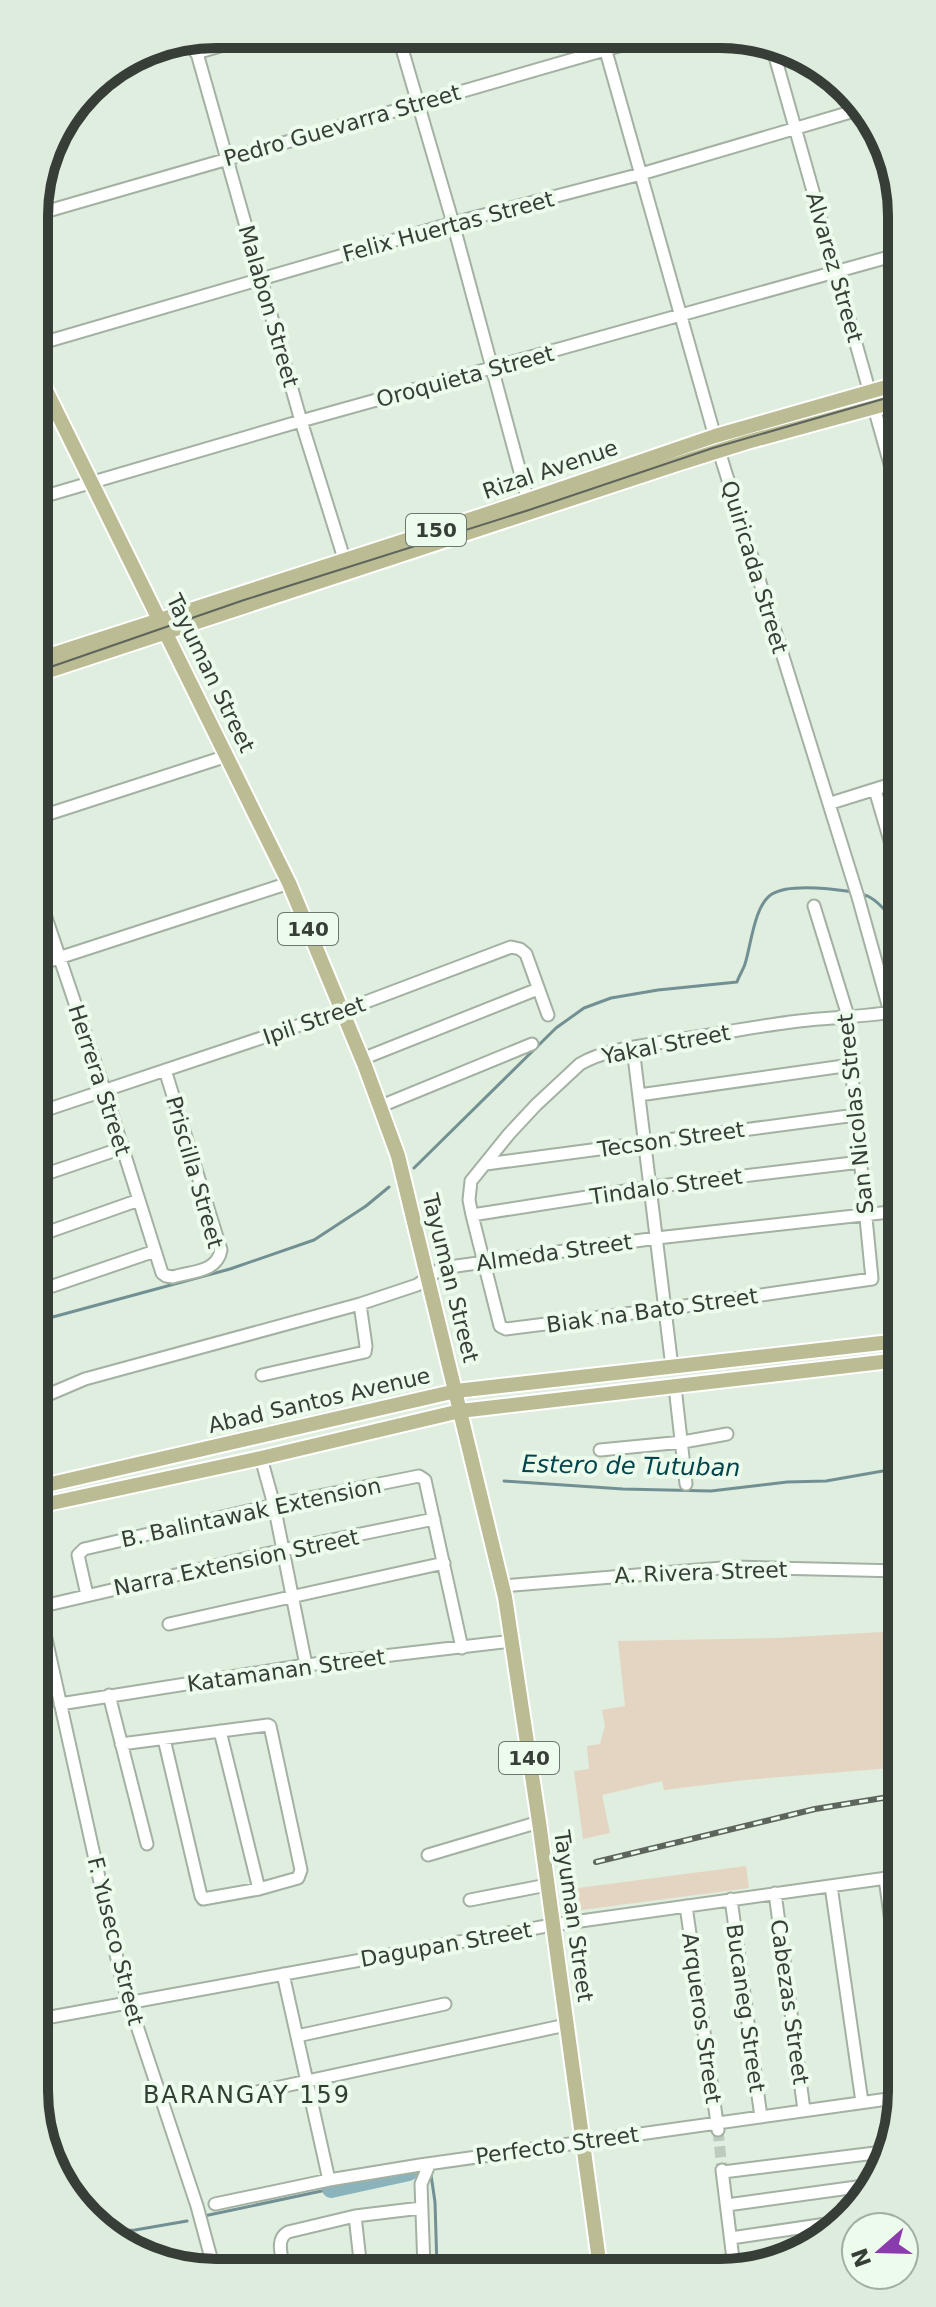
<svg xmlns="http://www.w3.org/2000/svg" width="936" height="2307" font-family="'DejaVu Sans',sans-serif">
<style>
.green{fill:#e4d5c2}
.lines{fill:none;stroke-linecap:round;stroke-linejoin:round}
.stream{stroke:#729094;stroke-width:3}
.river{stroke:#8bb3bc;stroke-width:18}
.minor-tunnel{stroke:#bdcbbd;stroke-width:11;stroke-dasharray:11 5.5;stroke-linecap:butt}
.minor-casing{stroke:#a3b1a2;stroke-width:15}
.major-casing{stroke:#fff;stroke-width:18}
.minor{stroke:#fff;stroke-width:11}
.major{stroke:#bcbc94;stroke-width:14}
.tram{stroke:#5d655c;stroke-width:2}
.rail-casing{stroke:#5d655c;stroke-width:6}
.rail{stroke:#ecfbeb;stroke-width:3;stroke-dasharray:9;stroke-linecap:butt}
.labels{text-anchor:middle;stroke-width:8;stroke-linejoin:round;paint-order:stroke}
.shield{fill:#ecfbeb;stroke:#6d766d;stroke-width:2}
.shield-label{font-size:20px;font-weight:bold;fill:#373d37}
.street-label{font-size:22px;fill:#373d37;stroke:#ecfbeb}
.water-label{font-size:24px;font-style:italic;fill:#04444d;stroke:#ecfbeb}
.neighbourhood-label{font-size:24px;letter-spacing:2px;fill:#313d30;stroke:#ecfbeb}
.rim{fill:none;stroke:#373d37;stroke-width:10}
</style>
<rect width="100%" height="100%" fill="#dfeede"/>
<path class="green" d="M900 1631 901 1758 890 1759 891 1768 745 1780 664 1790 662 1781 602 1795 610 1833 583 1839 574 1771 589 1769 587 1746 600 1744 605 1726 602 1710 625 1706 618 1641 777 1638Z
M746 1866 749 1888 566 1912 563 1890Z"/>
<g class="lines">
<path class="stream" d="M861 894C877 897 885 913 898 922
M414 1168 556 1028 584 1008 611 998 658 990 737 982C739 976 743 970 745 964 751 946 754 905 772 894 790 883 834 889 854 892
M38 1321 230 1269 314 1240 366 1206 389 1187
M504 1481 623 1489 711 1491 787 1482 826 1481 900 1468
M428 2174 431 2175 435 2202 437 2268
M204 2216 331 2189
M105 2232 135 2230 187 2221"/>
<path class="river" d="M331 2189 409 2172"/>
<path class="minor-tunnel" d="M718 2130 722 2170"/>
<g class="minor-casing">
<path id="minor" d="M398 35 453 223 529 505
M602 37 719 451 858 897 890 1012 899 1098
M193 39 301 421 347 568
M772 46 897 489
M196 53 262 34
M34 215 650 37
M35 345 453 223 641 174 861 109
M35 499 301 421 896 255
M875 790 898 868
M831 803 898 782
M36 818 227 756
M36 888 104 1089 162 1273 166 1276 173 1277C193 1271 217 1272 221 1250L165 1070
M814 906 848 1016 851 1065 872 1279 664 1309 506 1329 500 1326 472 1215 469 1200 471 1181 509 1134 536 1105 580 1064C606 1049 641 1046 670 1041 713 1035 756 1026 799 1021 832 1017 866 1017 898 1011
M37 965 289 883
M633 1048 672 1367
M362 1059 538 989
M639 1095 851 1065
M381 1106 532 1044
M37 1113 342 1011 511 947 520 949 526 954 548 1015
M486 1164 856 1115
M37 1177 122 1148
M472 1215 651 1187 861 1162
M37 1236 139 1200
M38 1291 155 1251
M262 1375 365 1352 366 1346 360 1304
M675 1387 686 1484
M38 1399 85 1379 360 1304 417 1285 442 1268 657 1238 899 1211
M600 1450 683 1442 727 1434
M261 1458 274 1505 306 1665
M503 1586 735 1567 900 1571
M87 1595 78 1555 84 1549 274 1505 419 1476 425 1480 462 1648
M39 1607 122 1981 197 2206 214 2269
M39 1607 283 1550 434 1519
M169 1624 444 1563
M109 1695 147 1844
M60 1704 306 1665 512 1641
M220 1731 259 1889
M121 1744 268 1725 270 1726 301 1870 298 1878 259 1889 203 1899 201 1896 164 1739
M428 1855 539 1822
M885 1878 901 1996
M831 1886 862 2102
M775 1893 804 2110
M731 1899 761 2117
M470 1900 547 1885
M686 1906 718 2130
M283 1974 329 2180
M40 2019 552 1925 901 1876
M297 2036 445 2004
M252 2093 566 2025
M722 2170 734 2267
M723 2172 883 2152
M215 2204 329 2180 420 2165 902 2097
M727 2205 871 2185
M355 2216 361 2269
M731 2238 833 2223
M424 2268 421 2184 429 2165
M284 2269C282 2256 275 2239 288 2232L355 2216 421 2208"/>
</g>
<g class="major-casing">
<path id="major" d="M35 368 289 883 365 1066 398 1156 505 1597 539 1822 600 2268
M36 660 490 513 715 436 897 384
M36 675 677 464 747 442 897 401
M38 1487 456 1391 899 1341
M38 1506 261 1458 460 1411 899 1360"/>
</g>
<use href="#minor" class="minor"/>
<use href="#major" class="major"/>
<path class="tram" d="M36 672 244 600 529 510 713 448 897 395"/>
<g class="rail-casing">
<path id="rail" d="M596 1862 815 1809 901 1795"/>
</g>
<use href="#rail" class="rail"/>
</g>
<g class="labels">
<g class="shield">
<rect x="406" y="514" width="60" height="32" rx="6"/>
<rect x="278" y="913" width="60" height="32" rx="6"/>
<rect x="499" y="1742" width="60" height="32" rx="6"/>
</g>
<g class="shield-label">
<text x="436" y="537">150</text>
<text x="308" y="936">140</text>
<text x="529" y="1765">140</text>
</g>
<g class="street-label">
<text transform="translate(342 125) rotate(-16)" y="8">Pedro Guevarra Street</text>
<text transform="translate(448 226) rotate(-15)" y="8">Felix Huertas Street</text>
<text transform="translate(835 267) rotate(74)" y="8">Alvarez Street</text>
<text transform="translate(269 306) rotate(74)" y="8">Malabon Street</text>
<text transform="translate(465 376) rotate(-15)" y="8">Oroquieta Street</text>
<text transform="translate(550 469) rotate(-19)" y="8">Rizal Avenue</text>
<text transform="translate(755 567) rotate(73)" y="8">Quiricada Street</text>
<text transform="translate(211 673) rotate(64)" y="8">Tayuman Street</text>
<text transform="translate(314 1020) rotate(-19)" y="8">Ipil Street</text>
<text transform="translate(666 1044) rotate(-11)" y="8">Yakal Street</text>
<text transform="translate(100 1080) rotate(72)" y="8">Herrera Street</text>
<text transform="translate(855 1114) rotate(-96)" y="8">San Nicolas Street</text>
<text transform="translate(671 1139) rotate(-8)" y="8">Tecson Street</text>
<text transform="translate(195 1172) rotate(74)" y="8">Priscilla Street</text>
<text transform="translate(666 1186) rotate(-8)" y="8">Tindalo Street</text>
<text transform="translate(554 1252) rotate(-8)" y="8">Almeda Street</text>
<text transform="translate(451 1278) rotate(76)" y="8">Tayuman Street</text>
<text transform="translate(652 1310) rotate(-8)" y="8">Biak na Bato Street</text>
<text transform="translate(319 1400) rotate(-13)" y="8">Abad Santos Avenue</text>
<text transform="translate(251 1512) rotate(-12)" y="8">B. Balintawak Extension</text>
<text transform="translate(236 1562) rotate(-12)" y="8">Narra Extension Street</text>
<text transform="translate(701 1572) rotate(-2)" y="8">A. Rivera Street</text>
<text transform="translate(286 1670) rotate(-8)" y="8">Katamanan Street</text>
<text transform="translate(574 1916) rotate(82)" y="8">Tayuman Street</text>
<text transform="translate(116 1941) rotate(76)" y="8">F. Yuseco Street</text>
<text transform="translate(446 1944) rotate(-10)" y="8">Dagupan Street</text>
<text transform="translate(790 2002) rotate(82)" y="8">Cabezas Street</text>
<text transform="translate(746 2008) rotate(82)" y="8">Bucaneg Street</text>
<text transform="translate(702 2018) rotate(82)" y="8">Arqueros Street</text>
<text transform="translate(557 2145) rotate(-8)" y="8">Perfecto Street</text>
</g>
<g class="water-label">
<text transform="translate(631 1466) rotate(1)" y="8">Estero de Tutuban</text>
</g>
<g class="neighbourhood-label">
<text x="247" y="2103">BARANGAY 159</text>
</g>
</g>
<path d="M0 0H936V2307H0ZM216 48H720A168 168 0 0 1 888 216V2091A168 168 0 0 1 720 2259H216A168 168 0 0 1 48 2091V216A168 168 0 0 1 216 48Z" fill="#deecdd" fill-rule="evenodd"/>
<path class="rim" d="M216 48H720A168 168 0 0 1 888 216V2091A168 168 0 0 1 720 2259H216A168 168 0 0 1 48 2091V216A168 168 0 0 1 216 48Z"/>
<g transform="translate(880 2251) rotate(250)"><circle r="38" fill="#ecfbeb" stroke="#a4afa3" stroke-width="2"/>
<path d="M0-6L14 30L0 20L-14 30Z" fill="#8b3cac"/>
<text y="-12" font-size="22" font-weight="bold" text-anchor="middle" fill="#373d37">N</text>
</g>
</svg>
